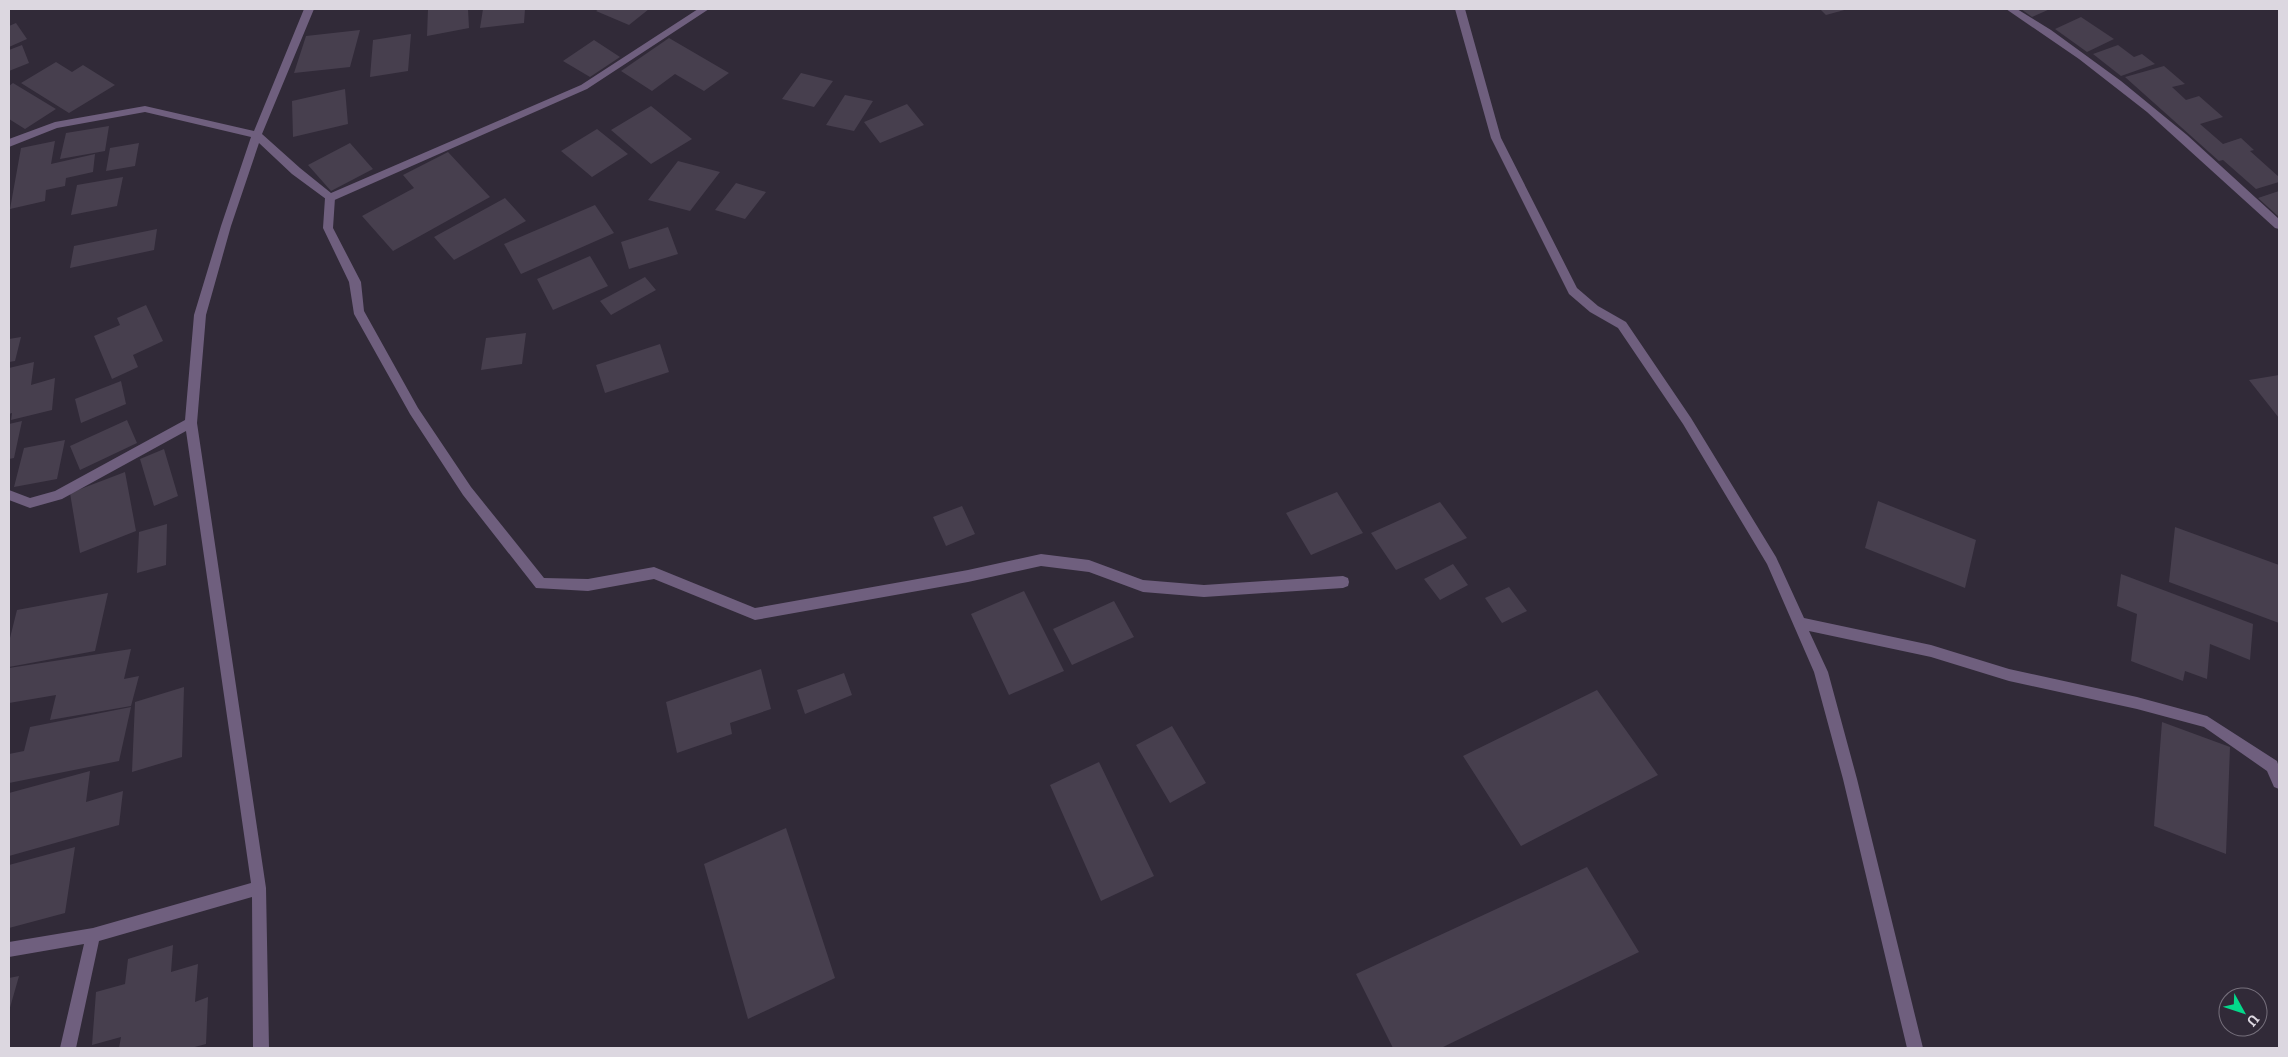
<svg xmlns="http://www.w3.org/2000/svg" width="2288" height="1057" font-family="Bitter,serif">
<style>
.building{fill:#473f4e}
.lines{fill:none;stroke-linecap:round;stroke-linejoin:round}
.lane{fill:#6f5f7e;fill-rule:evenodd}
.street{fill:#6f5f7e;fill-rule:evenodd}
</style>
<rect width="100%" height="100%" fill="#312a38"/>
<path class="building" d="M428 9H468L469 28 427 36Z
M483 9H525L524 23 480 28Z
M599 9H649L629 25 596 11Z
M1820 9H1848L1826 15Z
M2021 9H2050L2032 17Z
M2081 17 2114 39 2087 52 2055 29Z
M16 23 27 39 9 47V26Z
M360 30 350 67 294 73 306 36Z
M411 34 408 71 370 77 373 40Z
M669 38 729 73 704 91 675 74 652 91 621 71Z
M594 40 620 57 590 77 563 61Z
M22 45 29 63 9 71V50Z
M2118 45 2134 57 2142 54 2155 64 2121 76 2093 54Z
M56 62 72 72 83 65 115 85 69 113 21 83Z
M2164 66 2185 84 2172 87 2186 100 2199 96 2223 117 2200 124 2223 144 2241 138 2254 150 2250 151 2279 177V182L2256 189 2223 160 2219 161 2125 77Z
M801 73 833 81 814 107 782 99Z
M13 83 56 109 25 129 9 119V86Z
M345 89 348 124 293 137 292 101Z
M845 95 873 101 854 131 826 125Z
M907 104 924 125 880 143 864 122Z
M651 106 692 139 651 164 611 130Z
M109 126 105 151 60 159 66 133Z
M597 129 628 154 592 177 561 151Z
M55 141 51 164 95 154 93 172 66 178 65 186 46 190 45 201 10 209 21 148Z
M139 143 135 166 106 171 110 148Z
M350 143 373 169 331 191 308 165Z
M448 152 490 197 393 251 362 216 414 188 403 175Z
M678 161 720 172 690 211 648 200Z
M123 177 117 206 71 215 77 185Z
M736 183 766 192 745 219 715 210Z
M2279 191V217L2258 198Z
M505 198 526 221 454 260 434 237Z
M595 205 614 233 521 274 504 244Z
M668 227 678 254 629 269 621 242Z
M157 229 154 250 70 268 74 246Z
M590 256 608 286 553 310 537 279Z
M645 277 656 290 611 315 600 301Z
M146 305 163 341 133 355 138 367 112 379 94 336 120 325 117 318Z
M526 333 522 364 481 370 486 338Z
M21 337 15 361 9 362V339Z
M660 344 669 372 605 393 596 365Z
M34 362 31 385 55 378 52 410 11 420 12 413 9 414V368Z
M2279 375V418L2249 380Z
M121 381 126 404 81 423 75 399Z
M127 420 137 443 80 470 70 446Z
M22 421 14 458 9 459V424Z
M65 440 57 479 14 487 24 448Z
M164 449 178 496 154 506 140 459Z
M125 472 136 531 80 553 70 493Z
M1337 492 1363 533 1311 555 1286 513Z
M1878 501 1976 540 1965 588 1865 548Z
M1440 502 1467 538 1396 570 1371 533Z
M962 506 975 534 946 546 933 517Z
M167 524 166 565 137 573 139 532Z
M2175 527 2279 565V623L2169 582Z
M1453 564 1468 585 1440 600 1424 579Z
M2121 574 2253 624 2250 660 2210 644 2207 679 2185 671 2183 681 2131 661 2137 614 2117 606Z
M1509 587 1527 611 1502 623 1485 598Z
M1024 591 1064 671 1009 695 971 614Z
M108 593 95 651 9 667V642L17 610Z
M1114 601 1134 637 1072 665 1053 629Z
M131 649 124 679 139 676 131 706 50 720 56 695 9 703V668Z
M761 669 771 709 730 723 732 734 677 753 666 702Z
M844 673 852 695 805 714 797 690Z
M184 687 182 757 132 772 135 702Z
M1597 690 1658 775 1521 846 1463 756Z
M131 707 119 761 9 783V754L24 751 30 727Z
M2162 722 2230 747 2226 854 2154 826Z
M1172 726 1206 783 1170 803 1136 745Z
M1099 762 1154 876 1101 901 1050 785Z
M90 771 86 802 123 791 119 825 9 856V793Z
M786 828 835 978 748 1019 704 864Z
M75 847 65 913 9 928V865Z
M1587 867 1639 952 1441 1048H1393L1356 974Z
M173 945 171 972 198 964 195 1002 208 997 206 1044 191 1048H119L121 1037 92 1045 96 992 125 984 128 959Z
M19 976 9 1011V978Z"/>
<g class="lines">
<path class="lane" d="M330 194 335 198 333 228 361 282 364 311 418 408 471 487 544 578 588 579 654 567 755 608 968 570 1041 554 1089 560 1143 580 1204 585 1343 576 1348 578 1349 582 1348 586 1343 588 1204 597 1143 592 1089 572 1041 566 968 582 755 620 654 579 588 591 536 588 463 495 410 414 354 314 349 282 323 228 325 198Z"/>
<path class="street" d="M304 9H314L262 134 300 168 331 193 581 85 698 9H709L587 89 330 202 292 174 259 143 231 226 206 315 197 423 266 888 269 1048H253L252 897 99 941 76 1048H60L84 944 9 957V942L93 928 251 883 186 431 62 499 30 508 9 500V490L30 498 55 491 185 420 194 315 221 226 251 137 145 112 57 128 9 147V139L55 122 145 106 254 131Z
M1455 9H1465L1501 138 1577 288 1598 306 1626 322 1691 418 1776 557 1804 618 1931 645 2009 669 2137 697 2207 716 2277 761 2279 767V789L2274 787 2267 771 2204 727 2137 709 2009 681 1931 657 1809 631 1828 672 1857 779 1923 1048H1907L1843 779 1814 672 1767 564 1683 424 1618 328 1590 312 1569 294 1491 138Z
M2006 9H2017L2051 30 2121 81 2187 135 2279 219V229L2275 228 2147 112 2079 59Z"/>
</g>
<rect width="2288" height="1057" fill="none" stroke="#dcd7e0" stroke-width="20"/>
<g transform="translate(2243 1012) rotate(130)"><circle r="24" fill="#312a38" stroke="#756f7b"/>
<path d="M0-4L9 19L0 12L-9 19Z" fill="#04d98b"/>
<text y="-8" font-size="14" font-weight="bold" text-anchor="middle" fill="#dcd7e0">U</text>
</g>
</svg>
